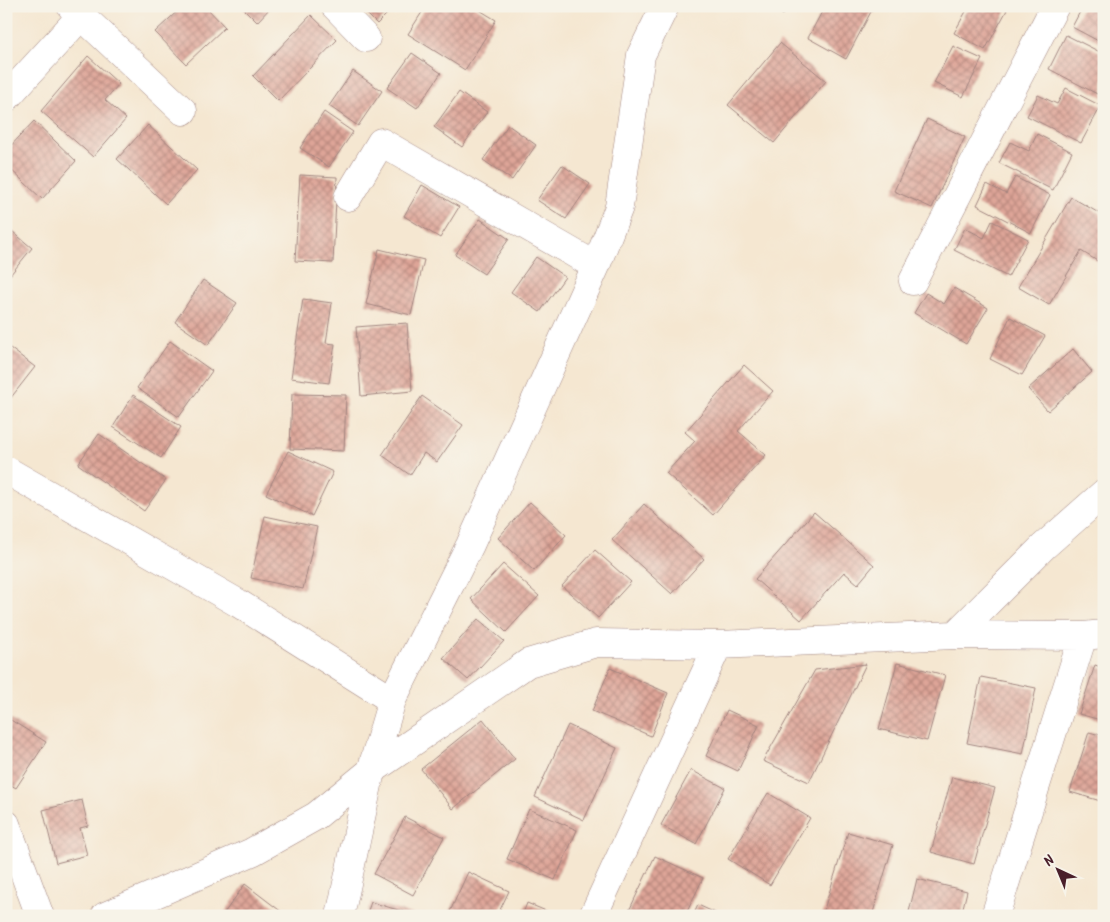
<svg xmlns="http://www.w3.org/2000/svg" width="1110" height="922" font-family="Kalam,sans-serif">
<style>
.building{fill:url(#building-cross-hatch)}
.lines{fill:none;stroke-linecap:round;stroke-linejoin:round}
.minor-casing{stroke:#a0837e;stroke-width:29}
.minor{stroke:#fff;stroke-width:28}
</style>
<defs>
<pattern id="building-cross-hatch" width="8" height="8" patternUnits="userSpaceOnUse" patternTransform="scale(1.25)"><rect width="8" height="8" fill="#dea598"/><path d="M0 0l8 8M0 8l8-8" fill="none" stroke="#b6867c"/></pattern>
</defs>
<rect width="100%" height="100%" fill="#f7f3e8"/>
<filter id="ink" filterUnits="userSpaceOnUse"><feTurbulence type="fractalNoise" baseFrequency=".02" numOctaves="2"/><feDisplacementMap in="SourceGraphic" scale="10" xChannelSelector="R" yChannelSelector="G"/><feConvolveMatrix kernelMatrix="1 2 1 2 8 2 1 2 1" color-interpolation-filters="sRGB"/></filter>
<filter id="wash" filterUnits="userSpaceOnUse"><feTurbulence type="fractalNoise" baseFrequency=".0096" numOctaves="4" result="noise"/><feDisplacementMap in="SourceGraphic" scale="20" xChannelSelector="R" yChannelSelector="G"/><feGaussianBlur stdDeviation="1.12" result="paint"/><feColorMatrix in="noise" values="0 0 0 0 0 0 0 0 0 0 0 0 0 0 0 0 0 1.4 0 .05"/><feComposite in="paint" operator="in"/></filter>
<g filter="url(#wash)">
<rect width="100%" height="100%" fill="#f5e7d1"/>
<g id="blocks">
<path class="building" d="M183 6H205L225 27 186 64 155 32Z
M241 6H272L257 22Z
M359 6H395L377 24Z
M426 6H473L496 20 465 70 408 34Z
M772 6H791L783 15Z
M825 6H874L846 59 808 38Z
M969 6H1001L1007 10 985 50 954 33Z
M1083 6H1104V44L1072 27Z
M311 15 337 40 278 101 253 76Z
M1066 35 1104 54 1103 97 1049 69Z
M780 43 826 81 774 143 728 105Z
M953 46 982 59 963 97 934 83Z
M412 53 441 73 417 108 387 88Z
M88 56 119 84 105 100 126 119 93 157 41 111Z
M353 71 382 91 358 126 329 106Z
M1066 88 1101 106 1081 143 1027 116 1038 95 1057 104Z
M459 92 487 112 462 147 434 127Z
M324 112 353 132 329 167 300 148Z
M927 119 965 137 932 208 894 191Z
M34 121 76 161 42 199 6 165V151Z
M148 125 197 170 166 204 117 159Z
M508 125 536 145 512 180 483 160Z
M1037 134 1072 152 1053 190 999 163 1010 142 1029 151Z
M562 165 590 184 566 219 537 200Z
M300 175 337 177 333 263 295 261Z
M1015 177 1050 195 1031 233 977 205 987 184 1006 194Z
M422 185 459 207 440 238 404 216Z
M1071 197 1104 216V254L1099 262 1081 251 1049 305 1018 287Z
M480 219 509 239 484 274 455 255Z
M992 221 1028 239 1008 277 954 250 965 228 984 238Z
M6 226 32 248 6 280Z
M379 249 424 260 411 315 366 304Z
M536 257 565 277 540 312 511 292Z
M203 280 237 303 208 345 175 322Z
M954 288 988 308 966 344 914 313 926 293 944 304Z
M303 299 332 303 326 343 335 344 329 383 291 378Z
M1010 317 1045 336 1022 375 990 359Z
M407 323 412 391 361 396 356 327Z
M170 341 212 371 179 417 137 388Z
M6 345 35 367 6 404Z
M1073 349 1092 372 1048 411 1028 389Z
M744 365 773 391 738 431 766 455 713 515 666 473 695 441 685 432Z
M292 394 346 395 344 451 290 449Z
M133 395 181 427 161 458 113 427Z
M422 396 463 425 437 462 424 453 410 475 382 455Z
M99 434 166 480 144 511 78 464Z
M288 451 333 472 312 516 266 494Z
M530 502 566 535 534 571 498 538Z
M644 504 704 559 672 594 612 540Z
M814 512 874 565 858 584 844 572 801 620 755 579Z
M265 516 317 527 303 589 251 578Z
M595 550 631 582 598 618 562 586Z
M503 564 539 596 506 632 471 599Z
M478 619 504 641 468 680 443 658Z
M897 663 945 675 927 741 879 729Z
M866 664 809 782 763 761 815 670Z
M1095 665 1104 668V721L1079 714Z
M610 668 668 693 651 736 592 711Z
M981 677 1036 688 1023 754 967 743Z
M727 710 759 725 738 771 706 756Z
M6 717 46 742 16 788 6 782Z
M483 719 515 759 453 809 421 769Z
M568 725 617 748 584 820 535 797Z
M1089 732 1104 736V802L1070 792Z
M691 770 725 788 696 844 661 825Z
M952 777 995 788 974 864 931 852Z
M768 793 810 818 770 885 728 859Z
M82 800 88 826 80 828 87 855 56 863 43 810Z
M529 809 577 830 555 880 507 859Z
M405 817 444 837 413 895 374 874Z
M848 832 893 845 872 916H822Z
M655 856 703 878 685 916 627 915Z
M468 872 509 891 497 916H448Z
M917 879 967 891 961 916H908Z
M245 884 287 916H222Z
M371 902 415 915V916H366Z
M527 903 558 916H522Z
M698 905 722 916H693Z"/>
</g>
</g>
<g filter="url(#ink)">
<use href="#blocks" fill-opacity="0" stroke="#a0837e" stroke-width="1"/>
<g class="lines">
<g class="minor-casing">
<path id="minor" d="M71 6 183 111
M335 6 366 38
M6 98 81 16
M348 197 381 142 596 266
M913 281 1055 6
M6 470 238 603 392 700
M955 635 1043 547 1104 493
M6 824 40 916
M105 916 252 852 316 816 371 771 528 663 596 643 718 645 955 635 1083 636 1104 634
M340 916 371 771 392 700 470 545 596 266 619 207 641 55 665 6
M593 916 718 645
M995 916 1083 636"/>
</g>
<use href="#minor" class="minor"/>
</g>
</g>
<rect width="1110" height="922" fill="none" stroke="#f7f3e8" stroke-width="25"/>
<g transform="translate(1058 870) rotate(316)" stroke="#f7f3e8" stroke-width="4" paint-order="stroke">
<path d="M0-4L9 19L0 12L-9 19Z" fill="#4a1f2b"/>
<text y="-8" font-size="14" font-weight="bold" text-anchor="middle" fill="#4a1f2b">N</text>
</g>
</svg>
